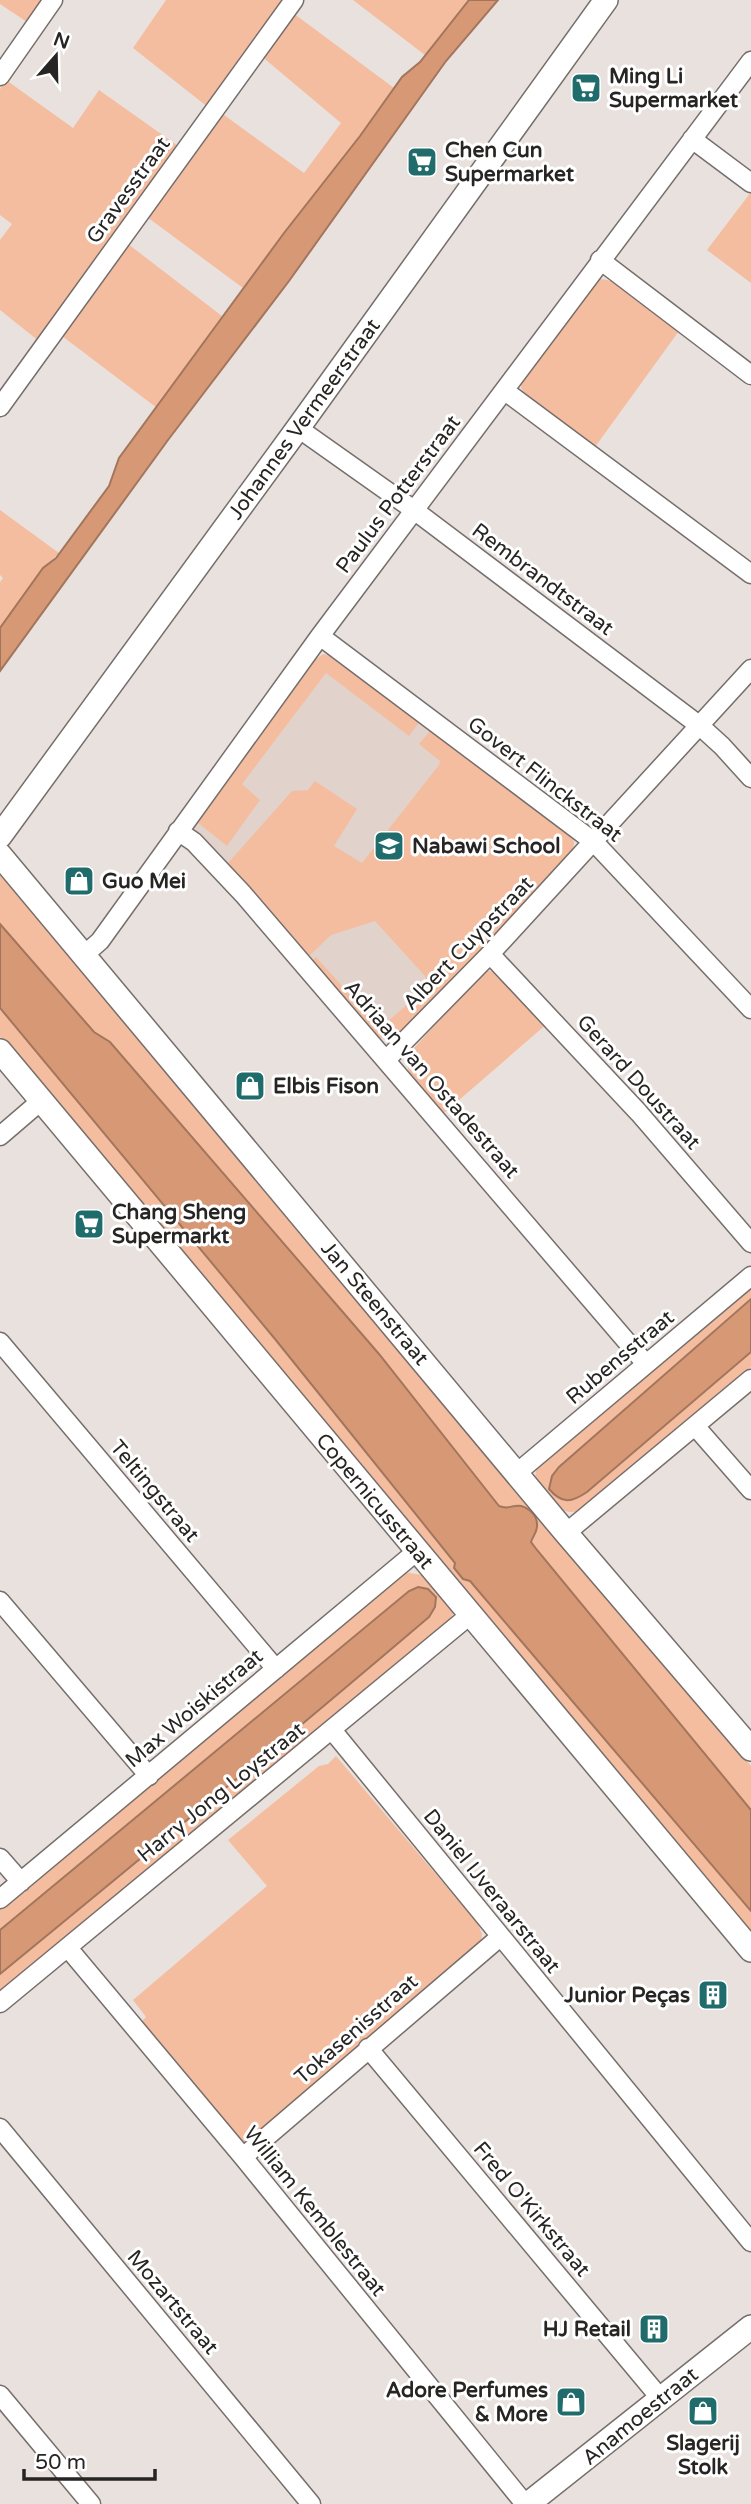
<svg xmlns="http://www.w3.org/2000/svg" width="751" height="2504" font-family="'Varela Round',sans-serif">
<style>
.built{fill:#e1d2cb}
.green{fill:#f5bd9f}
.water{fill:#d79876;stroke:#a2765d;stroke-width:2}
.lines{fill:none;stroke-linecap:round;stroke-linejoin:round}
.minor-casing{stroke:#756e6b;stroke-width:21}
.tertiary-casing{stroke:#756e6b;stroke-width:26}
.minor{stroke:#fff;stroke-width:18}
.tertiary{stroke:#fff;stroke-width:23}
.labels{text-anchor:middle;stroke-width:6;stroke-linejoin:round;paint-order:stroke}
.poi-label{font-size:21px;font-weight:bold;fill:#272523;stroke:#fff;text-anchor:start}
.street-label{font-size:21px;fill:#272523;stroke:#fff}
</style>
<rect width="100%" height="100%" fill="#e9e1dd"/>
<path class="built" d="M323 654 331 655 570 834 574 842 392 1040H384L190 831 311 663Z"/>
<path class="green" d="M0 0H47L30 24 0 4Z
M166 0H287L209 108 133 48Z
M353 0H469L425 55Z
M293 13 394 88 360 137 243 288 147 217 220 112 304 173 341 123 260 55Z
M6 80 73 128 99 90 181 148 40 342 0 310V240L12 224 0 215V89Z
M751 192V283L707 250Z
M128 244 222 316 157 408 62 336Z
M600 279C630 282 656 312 679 331L595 447 528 398 521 388 522 377 589 285Z
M0 510 59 553 43 568 0 628V582L3 578 0 575Z
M323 654 343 661 420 721 409 736 326 673 242 784 260 800 227 846 197 822 311 663Z
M430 731 570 834 574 842 573 855 400 1037C391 1041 385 1040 376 1036L312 965V961L316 957 380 1028 430 985 424 975 375 921 331 935 308 957 228 863 292 791 308 790 315 781 357 809 334 846 362 863 439 765 440 761 419 744Z
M4 875 751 1766V1810L537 1550 531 1542 536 1532 517 1505 506 1508 499 1506 379 1354 110 1042 94 1033 0 924V876Z
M485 970 499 973 548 1023 444 1113 409 1074 406 1057Z
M0 1008 275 1339 455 1563 454 1569 463 1579 470 1581 751 1911V1935L0 1037Z
M751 1286V1299L559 1467 552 1476 556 1497C569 1503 575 1500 587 1492L751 1352V1367L589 1507C560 1523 551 1498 535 1478L536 1470 543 1460Z
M404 1572 422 1575 451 1607 453 1614 450 1621 0 1993V1974L89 1899 409 1591 0 1930V1909L208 1738 390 1580Z
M336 1756 478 1924 482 1934 481 1942 250 2143 243 2144 140 2023 146 2017 133 2000 267 1886 228 1840 319 1766 328 1764Z"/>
<path class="water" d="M469 0H498L446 61 289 281 168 440 0 671V628L43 568 56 558 109 486 119 458 284 233 360 136 402 77 420 62Z
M0 924 94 1032 110 1042 379 1354 499 1506C507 1509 508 1507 515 1506 526 1504 538 1515 537 1526 537 1532 533 1536 531 1542L537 1550 751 1810V1911L470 1581 463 1579 454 1568 455 1563 275 1339 0 1008Z
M751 1299V1352L587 1492C571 1503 562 1504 549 1489L552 1476 559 1467Z
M418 1587 428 1589 436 1597 435 1607 429 1617C287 1738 144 1856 0 1974V1930L409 1591Z"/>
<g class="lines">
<g class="minor-casing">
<path id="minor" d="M0 76 53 0
M692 139 751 183
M600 260 751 375
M505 391 751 574
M0 407 294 0
M298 428 414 510 700 726 722 746 751 778
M320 636 594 842 751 1009
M178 831 194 842 243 894 646 1364
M490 954 639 1113 751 1243
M83 956 100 941 320 636 751 61
M386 1060 490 954 751 669
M0 1136 42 1100
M0 1342 276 1669
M695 1426 751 1490
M518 1472 751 1276
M566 1533 751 1379
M0 1601 149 1776
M332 1730 751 2242
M0 1858 21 1882
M0 1899 417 1551
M68 1948 243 2157 525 2504
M0 2003 470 1615
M368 2048 661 2399
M0 2128 311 2504
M243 2157 500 1937
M0 2395 91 2504"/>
</g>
<g class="tertiary-casing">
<path id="tertiary" d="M0 836 298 428 606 0
M0 855 566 1533 751 1749
M0 1051 751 1950
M528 2504 751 2327"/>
</g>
<use href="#minor" class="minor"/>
<use href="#tertiary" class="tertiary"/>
</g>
<defs>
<g id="supermarket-square" transform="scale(1.575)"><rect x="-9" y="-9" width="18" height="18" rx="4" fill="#206c6c" stroke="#fff"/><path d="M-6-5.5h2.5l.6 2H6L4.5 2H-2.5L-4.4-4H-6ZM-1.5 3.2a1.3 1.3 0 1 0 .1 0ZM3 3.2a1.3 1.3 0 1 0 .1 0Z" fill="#fff"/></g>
<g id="school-square" transform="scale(1.575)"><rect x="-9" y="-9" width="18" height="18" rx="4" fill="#206c6c" stroke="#fff"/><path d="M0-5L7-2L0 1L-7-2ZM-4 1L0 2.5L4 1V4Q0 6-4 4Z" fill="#fff"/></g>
<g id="shop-square" transform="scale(1.575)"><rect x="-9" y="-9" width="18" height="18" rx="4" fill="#206c6c" stroke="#fff"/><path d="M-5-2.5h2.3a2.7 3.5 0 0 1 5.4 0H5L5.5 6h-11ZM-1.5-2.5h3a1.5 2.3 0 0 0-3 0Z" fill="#fff"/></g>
<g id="building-square" transform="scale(1.575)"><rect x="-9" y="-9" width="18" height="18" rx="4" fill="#206c6c" stroke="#fff"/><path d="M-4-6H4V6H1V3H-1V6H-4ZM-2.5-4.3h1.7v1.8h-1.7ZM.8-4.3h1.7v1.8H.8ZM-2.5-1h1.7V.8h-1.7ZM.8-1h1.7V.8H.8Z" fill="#fff"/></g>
</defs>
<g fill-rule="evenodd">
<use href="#supermarket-square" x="586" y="88"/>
<use href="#supermarket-square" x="422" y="162"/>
<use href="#school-square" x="389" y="846"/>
<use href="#shop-square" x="79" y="881"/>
<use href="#shop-square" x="250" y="1086"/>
<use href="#supermarket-square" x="89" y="1224"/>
<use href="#building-square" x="713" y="1995"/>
<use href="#building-square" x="654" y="2329"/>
<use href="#shop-square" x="571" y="2402"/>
<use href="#shop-square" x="703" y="2411"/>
</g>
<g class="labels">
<g class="poi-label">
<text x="609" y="83">Ming Li<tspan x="609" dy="24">Supermarket</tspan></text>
<text x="445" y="157">Chen Cun<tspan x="445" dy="24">Supermarket</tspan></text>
<text x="412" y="853">Nabawi School</text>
<text x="102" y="888">Guo Mei</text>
<text x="273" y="1093">Elbis Fison</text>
<text x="112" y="1219">Chang Sheng<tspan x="112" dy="24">Supermarkt</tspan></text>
<text x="690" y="2002" text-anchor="end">Junior Peças</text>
<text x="631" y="2336" text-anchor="end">HJ Retail</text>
<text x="548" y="2397" text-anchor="end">Adore Perfumes<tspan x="548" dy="24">&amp; More</tspan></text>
<text x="703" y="2450" text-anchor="middle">Slagerij<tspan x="703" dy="24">Stolk</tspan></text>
</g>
<g class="street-label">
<text transform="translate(128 190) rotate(-54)" y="7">Gravesstraat</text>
<text transform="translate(304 419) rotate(-54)" y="7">Johannes Vermeerstraat</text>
<text transform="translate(398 494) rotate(-53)" y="7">Paulus Potterstraat</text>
<text transform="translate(543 579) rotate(37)" y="7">Rembrandtstraat</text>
<text transform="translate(545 779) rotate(38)" y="7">Govert Flinckstraat</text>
<text transform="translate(468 943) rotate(-46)" y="7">Albert Cuypstraat</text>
<text transform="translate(432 1079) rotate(49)" y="7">Adriaan van Ostadestraat</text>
<text transform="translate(639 1082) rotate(48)" y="7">Gerard Doustraat</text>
<text transform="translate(375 1303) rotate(50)" y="7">Jan Steenstraat</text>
<text transform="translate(620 1357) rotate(-40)" y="7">Rubensstraat</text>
<text transform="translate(155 1491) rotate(50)" y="7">Teltingstraat</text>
<text transform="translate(375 1501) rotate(50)" y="7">Copernicusstraat</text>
<text transform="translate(194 1708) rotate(-40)" y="7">Max Woiskistraat</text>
<text transform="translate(221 1792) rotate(-39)" y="7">Harry Jong Loystraat</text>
<text transform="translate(492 1891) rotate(51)" y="7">Daniel IJveraarstraat</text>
<text transform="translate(356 2029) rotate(-41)" y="7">Tokasenisstraat</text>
<text transform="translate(532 2209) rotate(50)" y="7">Fred O'Kirkstraat</text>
<text transform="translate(315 2211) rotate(51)" y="7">William Kemblestraat</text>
<text transform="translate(173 2302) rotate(50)" y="7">Mozartstraat</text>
<text transform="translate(640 2416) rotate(-39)" y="7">Anamoestraat</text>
</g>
</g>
<g transform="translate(56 56) rotate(20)" stroke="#ffffff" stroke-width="5" paint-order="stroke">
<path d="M0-5L12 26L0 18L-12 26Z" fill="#272523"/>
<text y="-10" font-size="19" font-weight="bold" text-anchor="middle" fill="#272523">N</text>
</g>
<path d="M24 2469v10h131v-10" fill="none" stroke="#272523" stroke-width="3.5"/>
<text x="35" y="2469" font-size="21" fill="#272523" stroke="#ffffff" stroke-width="5" paint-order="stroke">50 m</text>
</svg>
